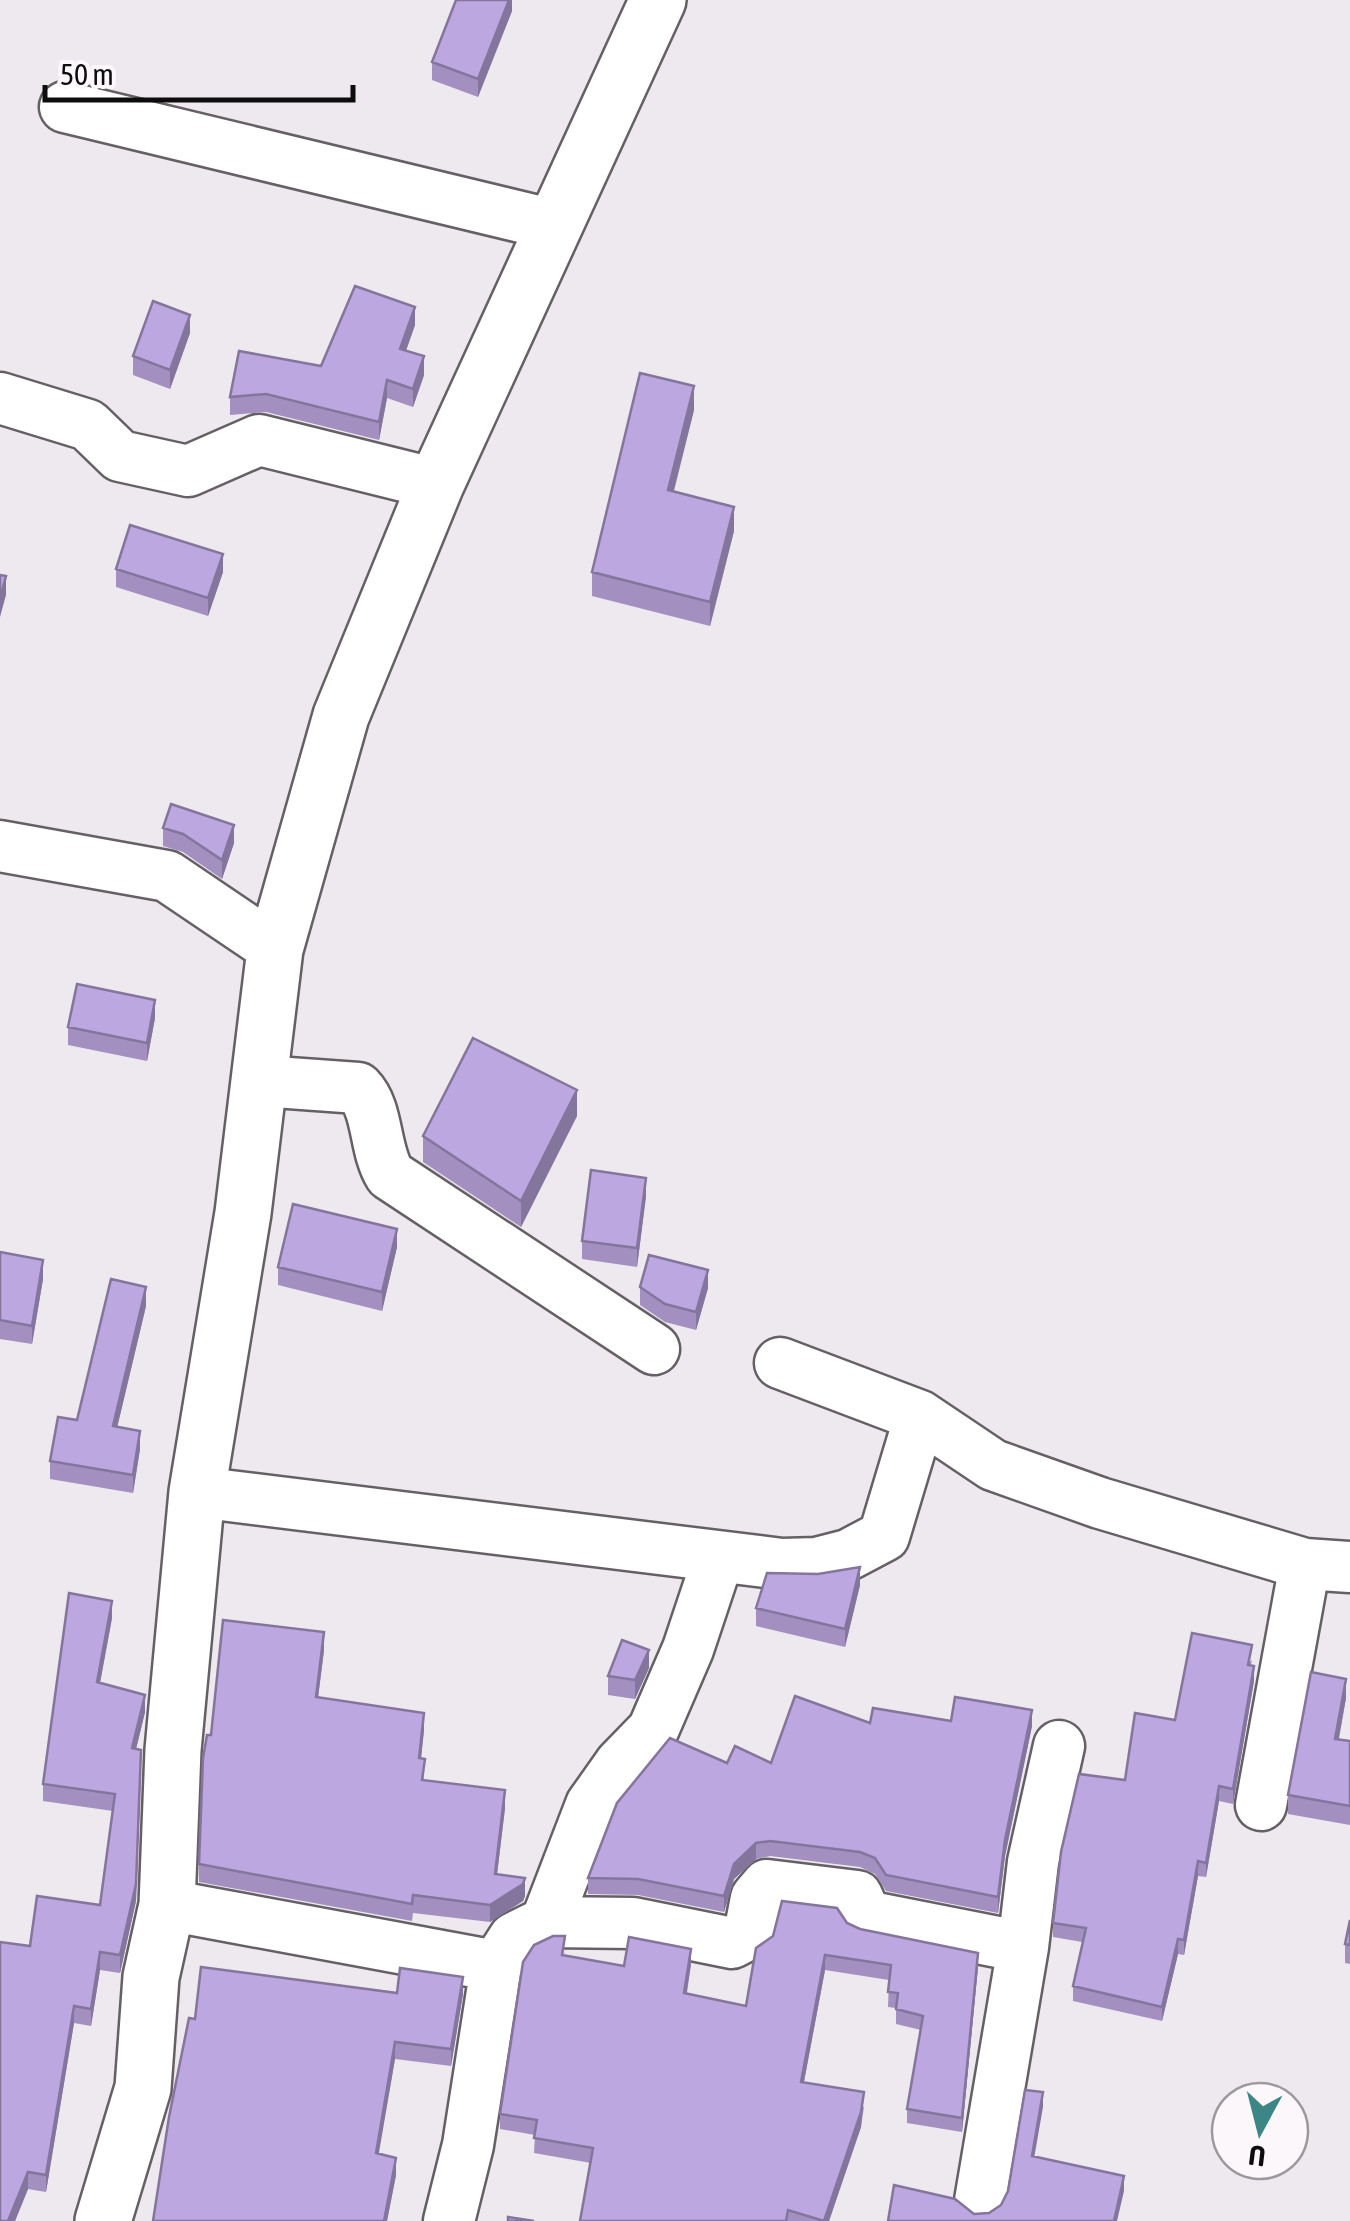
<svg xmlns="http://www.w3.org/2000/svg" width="1350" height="2221" font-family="'Asap Condensed',sans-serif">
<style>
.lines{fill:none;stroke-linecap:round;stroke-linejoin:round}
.street-casing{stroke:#656064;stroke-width:55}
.secondary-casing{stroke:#656064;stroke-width:60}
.street{stroke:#fff;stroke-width:50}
.secondary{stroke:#fff;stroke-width:55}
.wall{fill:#a390c1}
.shaded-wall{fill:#84759d}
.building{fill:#bda7e0;stroke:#84759d;stroke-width:2.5}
</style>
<rect width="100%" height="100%" fill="#eee9ee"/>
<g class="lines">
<g class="street-casing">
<path id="street" d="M65 107 554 225
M0 398 88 425 120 456 188 471 259 440 436 484
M0 846 167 876 275 949
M261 1081 358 1088C379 1109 374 1150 390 1175L654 1349
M780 1363 920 1416 993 1465 1100 1503 1305 1564 1350 1567
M197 1492 782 1564 817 1563 848 1555 884 1536 920 1416
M1261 1805 1305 1564
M167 1905 496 1966
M546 1922 633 1923 732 1943 749 1934 756 1898 767 1885 857 1896 866 1916 1023 1947 1033 1862 1059 1746
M980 2201 1023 1947
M449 2221 468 2145 496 1966 514 1938 546 1922 591 1805 620 1764 653 1730 688 1649 718 1559"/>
</g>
<g class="secondary-casing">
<path id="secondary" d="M103 2221 143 2088 151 1977 167 1905 173 1750 197 1492 243 1213 275 949 341 716 436 484 658 0"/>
</g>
<use href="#street" class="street"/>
<use href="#secondary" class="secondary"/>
</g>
<path class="wall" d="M512 0V11L478 97 432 80V62Z
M415 325 406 351 424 375 413 407 387 398 379 440 266 412 230 415V397L321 366Z
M190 333 170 389 133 375V356Z
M694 410 674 491 734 531 710 626 592 596V572Z
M116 569 223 572 208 616 116 587Z
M163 828 234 843 222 879 183 852 163 846Z
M155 1018 147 1061 68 1045V1027Z
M577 1116 521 1227 423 1162V1136Z
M646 1196 637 1267 582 1259V1241Z
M397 1247 382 1311 278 1285V1267Z
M0 1252 43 1279 32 1344 0 1339Z
M640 1287 708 1288 696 1330 665 1322 640 1305Z
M146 1306 117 1427 140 1449 133 1493 50 1479V1461L77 1420Z
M860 1585 845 1647 756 1626V1608Z
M112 1618 100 1683 145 1712 136 1749 141 1767 136 1901 120 1973 100 1970 91 2026 74 2023 46 2192 28 2189 15 2221H0L30 1946 100 1905 113 1811 43 1801V1784Z
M324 1650 318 1697 424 1730 421 1759 424 1780 505 1808 497 1874 525 1896 523 1901 490 1922 413 1913 412 1921 199 1882V1864L211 1735Z
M1252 1660 1251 1665 1254 1681 1233 1804 1219 1801 1206 1877 1198 1876 1184 1955 1178 1954 1162 2021 1073 2001V1986L1082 1942 1053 1937V1923L1125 1780 1175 1720Z
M649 1668 635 1699 608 1695V1676Z
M1346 1698 1339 1739 1350 1741V1825L1288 1814V1795Z
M951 1721 1032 1726 1005 1856 998 1913 886 1891 875 1874 860 1867 770 1856 756 1859 734 1879 724 1912 638 1895 588 1894V1878L727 1763H771L870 1723Z
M1350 1920V1964L1345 1963V1944Z
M847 1923 860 1929 978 1967 962 2132 907 2123V2109L921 2030 896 2024V2008L888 2007 889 1980 825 1970 804 2082 864 2107 861 2127 829 2221H580L591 2163 534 2153 535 2135 500 2129V2114L565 1951 564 1955 624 1966 691 1964 687 1993 746 2006Z
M397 1993 463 1994 451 2066 395 2059 378 2154 396 2175 387 2221H153L195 2019Z"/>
<path class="shaded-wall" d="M509 0H512V11L478 97V79Z
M415 307V325L400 367V349Z
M190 315V333L170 389V370Z
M424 356V375L413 407V389Z
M387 380V398L379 440V422Z
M694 386V410L668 513V490Z
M734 507V531L710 626V602Z
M223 554V572L208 616V598Z
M6 576V595L0 617V599Z
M234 825V843L222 879V860Z
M155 1000V1018L147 1061V1043Z
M577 1090V1116L521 1227V1201Z
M646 1178V1196L637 1267V1248Z
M397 1229V1247L382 1311V1292Z
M43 1260V1279L32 1344V1326Z
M708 1270V1288L696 1330V1312Z
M146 1287V1306L113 1445V1426Z
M140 1431V1449L133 1493V1475Z
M860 1567V1585L845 1647V1629Z
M112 1601V1618L97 1699V1682Z
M324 1632V1650L316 1714V1697Z
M649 1650V1668L635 1699V1680Z
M1254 1666V1681L1233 1804V1789Z
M1346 1679V1698L1335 1758V1739Z
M145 1695V1712L132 1766V1748Z
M1032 1710V1726L1005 1856 998 1913V1897L1005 1840Z
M424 1713V1730L419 1776V1758Z
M141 1767 136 1901 120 1973V1955Z
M1219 1786V1801L1206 1877V1863Z
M505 1790V1808L495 1891V1874Z
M756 1843V1859L734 1879 724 1912V1896L734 1864Z
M1198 1861V1876L1184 1955V1940Z
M525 1878V1896L523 1901 490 1922V1905Z
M1178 1939V1954L1162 2021V2007Z
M691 1949V1964L684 2008V1993Z
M100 1952V1970L91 2026V2009Z
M978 1953V1967L962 2132V2118Z
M825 1955V1970L801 2097V2082Z
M463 1977V1994L451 2066V2049Z
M74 2006V2023L46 2192V2175Z
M395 2042V2059L376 2170V2153Z
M864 2092 861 2127 829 2221H824Z
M1043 2092V2107L1032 2170V2156Z
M396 2158V2175L387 2221H384Z
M28 2172V2189L15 2221H8Z
M1124 2176V2191L1117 2221H1114Z"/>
<path class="building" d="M456 0H509L478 79 432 62Z
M355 286 415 307 400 349 424 356 413 389 387 380 379 422 266 394 230 397 239 351 321 366Z
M153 301 190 315 170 370 133 356Z
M640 373 694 386 668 490 734 507 710 602 592 572Z
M130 525 223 554 208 598 116 569Z
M0 575 6 576 0 599Z
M171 804 234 825 222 860 183 834 163 828Z
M77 984 155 1000 147 1043 68 1027Z
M473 1038 577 1090 521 1201 423 1136Z
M591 1170 646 1178 637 1248 582 1241Z
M293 1204 397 1229 382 1292 278 1267Z
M0 1252 43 1260 32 1326 0 1320Z
M649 1255 708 1270 696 1312 665 1304 640 1287Z
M111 1279 146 1287 113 1426 140 1431 133 1475 50 1461 58 1417 77 1420Z
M860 1567 845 1629 756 1608 767 1573 818 1574Z
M69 1593 112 1601 97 1682 145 1695 132 1748 141 1750 136 1884 120 1955 100 1952 91 2009 74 2006 46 2175 28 2172 8 2221H0V1942L30 1946 37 1896 100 1905 115 1794 43 1784Z
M223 1620 324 1632 316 1697 424 1713 419 1758 425 1759 422 1780 505 1790 495 1874 525 1878 523 1884 490 1905 413 1895 412 1904 199 1864 203 1758 207 1735H211Z
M1192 1633 1252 1645 1248 1665 1254 1666 1233 1789 1219 1786 1206 1863 1198 1861 1184 1940 1178 1939 1162 2007 1073 1986 1086 1928 1053 1923 1061 1852 1079 1774 1125 1780 1135 1713 1175 1720Z
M622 1640 649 1650 635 1680 608 1676Z
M1311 1672 1346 1679 1335 1739 1350 1741V1806L1288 1795Z
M795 1696 870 1723 873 1708 951 1721 955 1697 1032 1710 1005 1840 998 1897 886 1875 875 1858 860 1852 770 1841 756 1843 734 1864 724 1896 638 1879 588 1878 617 1803 670 1738 727 1763 735 1746 771 1763Z
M782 1901 837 1908 847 1923 860 1929 978 1953 962 2118 907 2109 923 2016 896 2009 898 1993 888 1992 891 1965 825 1955 801 2082 864 2092 861 2112 824 2221 788 2210 786 2221H580L593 2148 534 2138 537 2120 500 2114 523 1962 534 1945 553 1936H565L562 1955 624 1966 629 1937 691 1949 684 1993 746 2006 756 1948 773 1936Z
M1350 1920V1945L1345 1944Z
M201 1967 397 1993 400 1968 463 1977 451 2049 395 2042 376 2153 396 2158 384 2221H153L169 2117 189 2018 195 2019Z
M1025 2090 1043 2092 1032 2156 1124 2176 1114 2221H888L894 2185 955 2199 974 2214 989 2213 1001 2205 1008 2191Z
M508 2217 534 2221H508Z"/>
<g transform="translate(1260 2131) rotate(187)"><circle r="48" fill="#fbf7fb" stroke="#9c999c" stroke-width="2.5"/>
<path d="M0-8L18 38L0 25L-18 38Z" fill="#3d8687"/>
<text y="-15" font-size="28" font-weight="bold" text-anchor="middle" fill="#0e0d0e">U</text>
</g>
<path d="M45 85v15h308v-15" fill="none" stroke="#0e0d0e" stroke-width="5"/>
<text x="60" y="85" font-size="30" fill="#0e0d0e" stroke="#fbf7fb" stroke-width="8" paint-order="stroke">50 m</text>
</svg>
